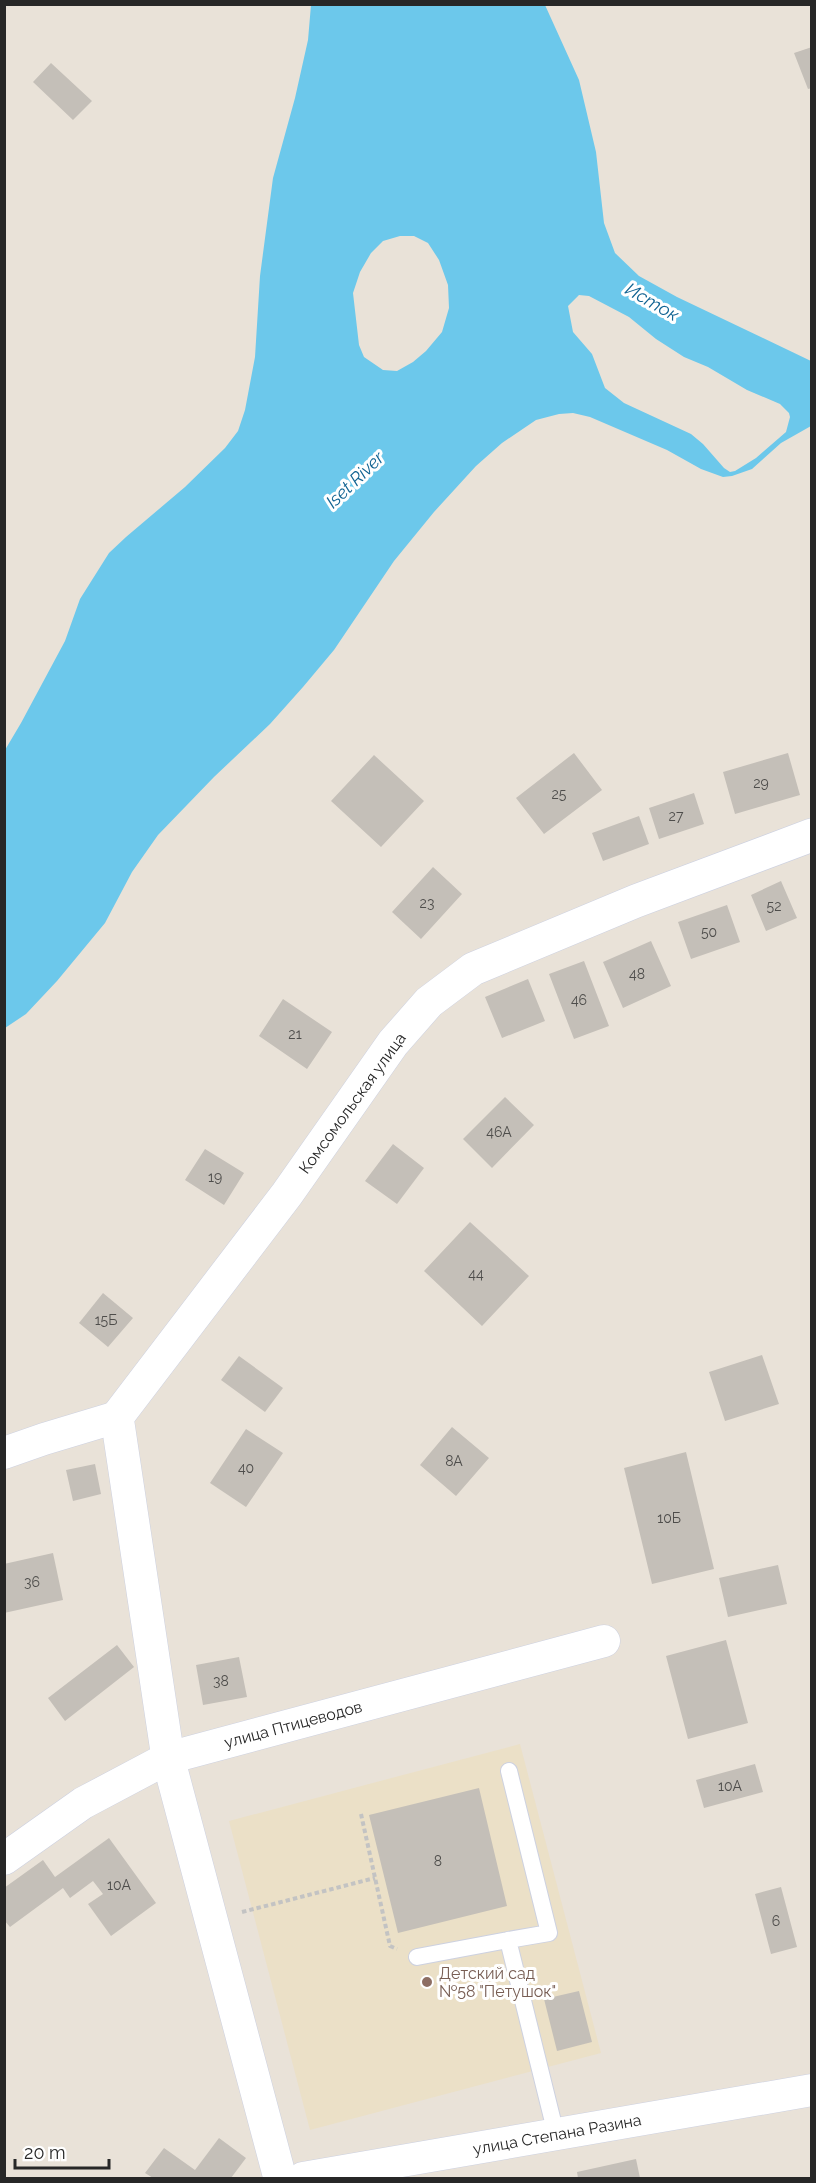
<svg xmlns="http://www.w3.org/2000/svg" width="816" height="2183" font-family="Raleway,sans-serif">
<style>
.education{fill:#ebe0c7}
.water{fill:#6cc8eb;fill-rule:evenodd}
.building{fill:#c4bfb8}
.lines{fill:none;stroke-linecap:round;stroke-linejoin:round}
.service-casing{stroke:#cdd1e0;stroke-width:18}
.minor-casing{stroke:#cdd1e0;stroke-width:33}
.tertiary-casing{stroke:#cdd1e0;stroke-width:34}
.path{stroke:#c3c3c3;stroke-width:4;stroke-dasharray:4.5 3;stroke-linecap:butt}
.service{stroke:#fff;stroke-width:16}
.minor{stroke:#fff;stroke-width:32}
.tertiary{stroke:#fff;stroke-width:33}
.education-dot{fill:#8d6e63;stroke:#fff;stroke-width:2}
.labels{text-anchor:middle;stroke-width:6;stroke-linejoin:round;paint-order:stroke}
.number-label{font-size:14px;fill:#4e4d4b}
.street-label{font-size:16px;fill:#272727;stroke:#fff}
.education-label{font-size:16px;fill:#785e54;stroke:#fff;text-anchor:start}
.water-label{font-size:18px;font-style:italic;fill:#106392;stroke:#fff}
</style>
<rect width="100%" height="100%" fill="#e9e2d8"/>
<path class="education" d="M520 1744 601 2053 310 2130 229 1821Z"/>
<path class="water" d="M311 5H545L579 80 596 152 604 223 615 253 639 276 677 297 811 361V426L781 443 752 469 732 476 723 477 701 469 667 450 590 417 573 413 559 414 536 420 502 443 476 466 434 512 394 561 334 650 303 687 270 724 214 777 158 835 132 872 105 923 57 981 26 1014 5 1028V750L21 723 65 641 80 599 109 553 126 537 185 487 225 448 238 431 245 410 255 357 260 276 273 178 295 98 308 40ZM400 236H414L428 243 439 260 448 285 449 308 442 332 426 351 413 362 397 371 383 370 364 357 359 345 353 293 360 272 371 253 383 241ZM579 295 589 296 629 317 656 339 684 357 708 367 747 390 780 404 789 413 790 417 786 432 756 458 735 471 730 472 724 468 703 444 691 434 624 403 605 388 592 354 573 332 568 306Z"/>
<path class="building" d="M812 47V88L808 89 794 53Z
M51 63 92 101 73 120 33 82Z
M574 753 602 790 544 834 516 798Z
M788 753 800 795 735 814 723 772Z
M374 755 424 801 381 847 331 801Z
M694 793 704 824 659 839 649 808Z
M639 816 649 844 603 861 592 833Z
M433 867 462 894 421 939 392 912Z
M781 881 797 918 766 931 751 895Z
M727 905 740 942 691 959 678 922Z
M651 941 671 986 623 1008 603 962Z
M584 961 609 1026 574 1039 549 974Z
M528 979 545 1021 502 1038 485 997Z
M283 999 332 1032 307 1069 259 1036Z
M505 1097 534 1125 492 1168 463 1139Z
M393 1144 424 1168 397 1204 365 1181Z
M205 1149 244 1173 224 1205 185 1180Z
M470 1222 529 1276 482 1326 424 1271Z
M103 1293 133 1318 108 1347 79 1323Z
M762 1355 779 1404 725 1421 709 1372Z
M239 1356 283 1388 265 1412 221 1380Z
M452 1427 489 1458 456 1496 420 1465Z
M246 1429 283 1453 246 1507 210 1483Z
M686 1452 714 1569 652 1584 624 1468Z
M95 1464 101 1494 73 1501 66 1470Z
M53 1553 63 1600 4 1613V1564Z
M778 1565 787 1604 728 1617 719 1578Z
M726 1640 748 1723 688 1739 666 1656Z
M117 1645 134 1667 65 1721 48 1698Z
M239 1657 247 1697 203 1705 196 1665Z
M755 1764 763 1792 704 1808 696 1780Z
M479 1788 507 1906 398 1933 369 1815Z
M109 1838 156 1903 111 1936 88 1904 103 1894 93 1881 70 1898 63 1888 10 1927 4 1920V1888L43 1860 55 1877Z
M781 1887 797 1947 771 1954 755 1894Z
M579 1991 592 2042 557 2051 544 1999Z
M219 2138 246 2158 231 2178H153L145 2173 164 2148 195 2170Z
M636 2159 640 2178H578L577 2172Z"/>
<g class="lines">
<g class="service-casing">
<path id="service" d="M508 1940 549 1933 509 1771
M417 1957 508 1940 556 2134"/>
</g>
<g class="minor-casing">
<path id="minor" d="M4 1453 44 1439 117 1417
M4 1859 83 1803 168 1758 604 1641
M303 2178 812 2090"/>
</g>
<g class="tertiary-casing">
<path id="tertiary" d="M280 2178 168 1758 117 1417 287 1194 393 1043 429 1002 473 969 636 901 812 835"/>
</g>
<path class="path" d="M361 1814 390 1946 397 1949
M242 1912 375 1878"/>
<use href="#service" class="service"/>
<use href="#minor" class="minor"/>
<use href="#tertiary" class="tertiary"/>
</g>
<circle class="education-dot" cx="427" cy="1982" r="6"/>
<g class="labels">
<g class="number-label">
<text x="761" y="788">29</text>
<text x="559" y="799">25</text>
<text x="676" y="821">27</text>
<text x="427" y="908">23</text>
<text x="774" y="911">52</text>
<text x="709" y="937">50</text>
<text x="637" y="979">48</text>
<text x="579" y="1005">46</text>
<text x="295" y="1039">21</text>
<text x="499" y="1137">46А</text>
<text x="215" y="1182">19</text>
<text x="476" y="1279">44</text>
<text x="106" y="1325">15Б</text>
<text x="454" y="1466">8А</text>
<text x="246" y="1473">40</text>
<text x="669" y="1523">10Б</text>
<text x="32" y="1587">36</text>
<text x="221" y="1686">38</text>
<text x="730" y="1791">10А</text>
<text x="438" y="1866">8</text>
<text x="119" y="1890">10А</text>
<text x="776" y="1926">6</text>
</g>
<g class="street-label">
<text transform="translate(352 1103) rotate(-54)" y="6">Комсомольская улица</text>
<text transform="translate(293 1724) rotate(-15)" y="6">улица Птицеводов</text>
<text transform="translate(557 2134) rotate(-10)" y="6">улица Степана Разина</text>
</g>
<g class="education-label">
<text x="439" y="1979">Детский сад<tspan x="439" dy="18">№58 "Петушок"</tspan></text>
</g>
<g class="water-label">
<text transform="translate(652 302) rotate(30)" y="6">Исток</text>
<text transform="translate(355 480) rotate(-44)" y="6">Iset River</text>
</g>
</g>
<rect width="816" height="2183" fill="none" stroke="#272727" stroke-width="12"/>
<path d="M15 2159v9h94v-9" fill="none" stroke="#272727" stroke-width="3"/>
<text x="24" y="2159" font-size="18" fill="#272727" stroke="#ffffff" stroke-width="4.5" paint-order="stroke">20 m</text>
</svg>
